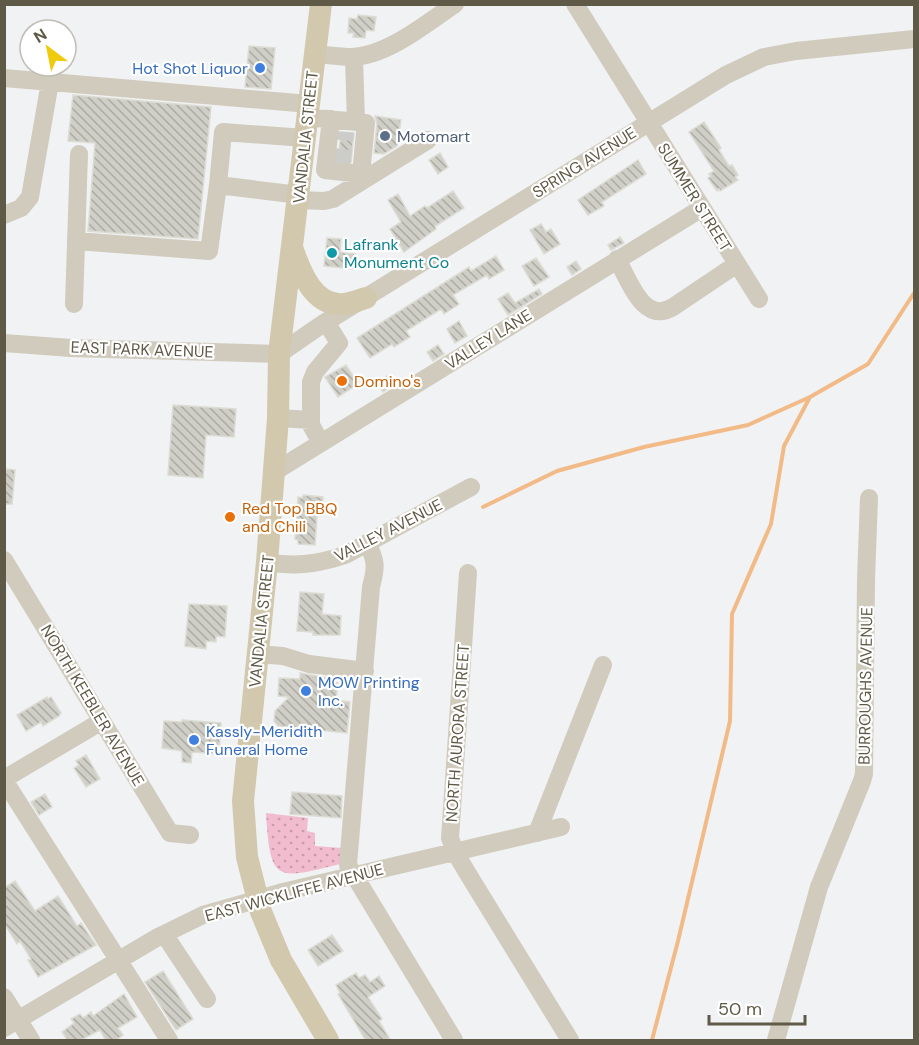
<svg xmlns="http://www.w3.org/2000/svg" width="919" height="1045" font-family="'DM Sans',sans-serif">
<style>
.green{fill:url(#green-dots)}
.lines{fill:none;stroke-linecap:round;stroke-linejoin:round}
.stream{stroke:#f2ba87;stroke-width:4}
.building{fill:url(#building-back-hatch);stroke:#dcdcd4;stroke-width:1.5}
.minor-tunnel{stroke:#ccccc8;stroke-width:18;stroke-dasharray:18 9;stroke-linecap:butt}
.minor{stroke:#d0cbbd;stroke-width:18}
.major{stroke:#d1c8ae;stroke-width:22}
.shop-dot{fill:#3f7fe0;stroke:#fff;stroke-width:2}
.service-dot{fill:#5c6f8a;stroke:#fff;stroke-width:2}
.culture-dot{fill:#0f9aa8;stroke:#fff;stroke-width:2}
.food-dot{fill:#e8710a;stroke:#fff;stroke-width:2}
.labels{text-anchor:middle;stroke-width:4.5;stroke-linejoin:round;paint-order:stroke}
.shop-label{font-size:16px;fill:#366cbe;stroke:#fff;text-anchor:start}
.service-label{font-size:16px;fill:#4e5e75;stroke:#fff;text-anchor:start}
.street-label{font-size:16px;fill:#5f5947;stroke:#fff}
.culture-label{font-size:16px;fill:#0d838f;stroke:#fff;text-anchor:start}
.food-label{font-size:16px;fill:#c56008;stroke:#fff;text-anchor:start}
</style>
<defs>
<pattern id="green-dots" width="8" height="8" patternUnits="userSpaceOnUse" patternTransform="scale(1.5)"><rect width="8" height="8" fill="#f2bccf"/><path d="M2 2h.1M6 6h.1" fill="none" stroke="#c79caa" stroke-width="1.8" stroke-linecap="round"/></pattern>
<pattern id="building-back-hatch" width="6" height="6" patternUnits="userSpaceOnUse" patternTransform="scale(1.5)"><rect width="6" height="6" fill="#d0cfc7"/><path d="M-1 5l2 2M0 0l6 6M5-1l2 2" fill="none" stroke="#acaba3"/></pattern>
</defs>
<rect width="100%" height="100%" fill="#f0f2f3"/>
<path class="green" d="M266 813 308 818 307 831 315 833V846L342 848 340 864C276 880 270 883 266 813Z"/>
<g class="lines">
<path class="stream" d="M483 507 557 471 644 447 748 425 810 397
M652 1040 678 941 730 721 732 614 771 524 784 446 810 397 868 364 914 293"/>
</g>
<path class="building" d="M358 15 376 17 374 31 366 30 365 38 353 37 354 33H348L349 18 357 19Z
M249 46 275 48 271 89 245 87Z
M73 95 211 107 198 239 88 231 95 143 68 141Z
M375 116 401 120 397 146 384 154 374 153 377 124Z
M704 122 721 148 719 150 729 166 732 165 738 175 735 177 738 180 720 191 719 189 717 191 708 178 711 176 709 174 714 171 689 132Z
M341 132 354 133 351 162 338 160Z
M440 153 448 167 438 174 429 160Z
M638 160 646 174 602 202 604 206 588 215 578 200Z
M453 191 464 208 437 225 435 226 436 229 404 252 390 229 401 222 388 200 398 194 410 216 425 206 427 208Z
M541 224 546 232 551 229 560 244 544 254 530 230Z
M620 237 624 243 611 250 608 245Z
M327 238 341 239 340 252 355 254 354 269 324 266Z
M496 256 504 270 489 279 487 275 453 295 459 304 444 314 441 309 406 331 410 337 394 347 392 344 370 358 357 338 455 276 469 267 471 271Z
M536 258 549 277 534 286 522 266Z
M576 261 581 269 572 275 567 267Z
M539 289 542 294 508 315 498 299 508 293 515 303Z
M459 321 467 336 455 343 447 329Z
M438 345 444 354 433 361 427 352Z
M346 365 358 384 338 397 325 377Z
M389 375 395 384 383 392 377 383Z
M173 405 236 409 234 437 206 435 203 478 168 475Z
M4 469 15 470 12 504H4Z
M303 495 323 497 322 516H317L315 545 298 544V540L295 539 298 497 302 498Z
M300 592 324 594 322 614 341 616 340 635H313V632L297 631Z
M189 604 227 606 225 637 216 636V642L206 641V649L185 646Z
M300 673 328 678V682L338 683 336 700 350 702 347 733 278 726 274 721 275 711 289 697 278 696 279 678 300 679Z
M47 697 48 699 51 697 61 713 59 716 43 726 41 722 26 731 17 715Z
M182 720 221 723 219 754 192 752 191 763 182 762V751L162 748 164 721 182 722Z
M86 755 100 779 86 787 74 768 79 765 76 761Z
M292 792 342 796 341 818 290 814Z
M45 794 52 807 39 815 31 802Z
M15 881 35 911 58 896 77 926 81 923 96 945 38 977 28 960 31 959 20 941 17 944 4 923V888Z
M332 935 343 951 318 966 308 950Z
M163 971 193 1019 176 1030 145 982Z
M356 973 359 978 365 975 370 982 379 976 385 986 368 997 382 1019 379 1021 391 1041H366L338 994 340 993 336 985Z
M124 994 137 1017 118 1028 123 1035 115 1041H106L100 1030 79 1041H68L62 1032 74 1023 71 1019 80 1014 83 1018 91 1012 93 1016Z"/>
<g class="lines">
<path class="minor-tunnel" d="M341 167 345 132"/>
<path class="minor" d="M575 4 759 299
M315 54C327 55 340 57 352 57 387 56 427 23 455 4
M354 57 356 122
M4 78 309 104
M307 118C327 118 346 121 366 123L361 174 325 170 331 119
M218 185 223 132 305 138
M298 200 324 201 333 199 428 140
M4 215 21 208 30 197 50 82
M76 241 209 251 218 185 299 195
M617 259C629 280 643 325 673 307L737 264
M74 304 79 154
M4 343 71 348 279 354 321 325 726 75 764 57 796 51 914 39
M278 418 311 420
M321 443 311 425V382L315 372 339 343 326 322
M274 472 702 208
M367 543C377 561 376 568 371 587L348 865 454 1040
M4 560 170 833 190 835
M267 562C295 567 318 564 345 555L471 487
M468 573 450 838 455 852 468 874 570 1040
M257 654 283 656 309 664 365 671
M4 779 102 721
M4 780 169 1040
M537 833 603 665
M164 934 207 999
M4 997 31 1040
M4 1028 158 937 203 915 283 892 561 827
M776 1040 819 887 862 781 864 774 866 580 869 498"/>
<path class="major" d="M321 4 279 354 278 418 267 562 243 801 247 857 261 912 281 960 328 1040
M293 250C301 273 314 307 344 304 351 303 359 300 366 298"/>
</g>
<g class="shop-dot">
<circle cx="260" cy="68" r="6"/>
<circle cx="306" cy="691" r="6"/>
<circle cx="194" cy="740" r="6"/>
</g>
<circle class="service-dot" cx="385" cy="136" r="6"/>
<circle class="culture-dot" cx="332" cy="253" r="6"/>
<g class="food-dot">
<circle cx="342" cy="381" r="6"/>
<circle cx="230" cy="517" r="6"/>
</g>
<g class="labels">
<g class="shop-label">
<text x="248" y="74" text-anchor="end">Hot Shot Liquor</text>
<text x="318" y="688">MOW Printing<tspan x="318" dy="18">Inc.</tspan></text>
<text x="206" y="737">Kassly-Meridith<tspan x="206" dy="18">Funeral Home</tspan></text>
</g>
<g class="service-label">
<text x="397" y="142">Motomart</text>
</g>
<g class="street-label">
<text transform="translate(305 137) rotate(-84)" y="6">VANDALIA STREET</text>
<text transform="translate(584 162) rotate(-32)" y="6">SPRING AVENUE</text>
<text transform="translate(695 197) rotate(58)" y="6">SUMMER STREET</text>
<text transform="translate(488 339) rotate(-32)" y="6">VALLEY LANE</text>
<text transform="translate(142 349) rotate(2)" y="6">EAST PARK AVENUE</text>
<text transform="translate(388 530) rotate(-27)" y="6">VALLEY AVENUE</text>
<text transform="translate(261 621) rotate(-84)" y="6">VANDALIA STREET</text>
<text transform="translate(865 686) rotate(-89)" y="6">BURROUGHS AVENUE</text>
<text transform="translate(93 705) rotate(59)" y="6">NORTH KEEBLER AVENUE</text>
<text transform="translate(457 733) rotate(-86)" y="6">NORTH AURORA STREET</text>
<text transform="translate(294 892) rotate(-15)" y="6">EAST WICKLIFFE AVENUE</text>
</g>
<g class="culture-label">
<text x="344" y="250">Lafrank<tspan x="344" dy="18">Monument Co</tspan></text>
</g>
<g class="food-label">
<text x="354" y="387">Domino's</text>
<text x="242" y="514">Red Top BBQ<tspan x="242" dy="18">and Chili</tspan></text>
</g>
</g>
<rect width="919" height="1045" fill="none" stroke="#5f5947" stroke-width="12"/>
<g transform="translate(48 48) rotate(328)"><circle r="28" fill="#ffffff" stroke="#bfbdb5" stroke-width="1.5"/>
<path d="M0-4.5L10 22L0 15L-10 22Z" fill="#efca0d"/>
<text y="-9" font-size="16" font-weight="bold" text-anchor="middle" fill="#5f5947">N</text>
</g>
<path d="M709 1015v9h96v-9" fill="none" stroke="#5f5947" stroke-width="3"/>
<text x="718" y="1015" font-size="18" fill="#5f5947" stroke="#ffffff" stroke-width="4.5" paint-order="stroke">50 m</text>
</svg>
